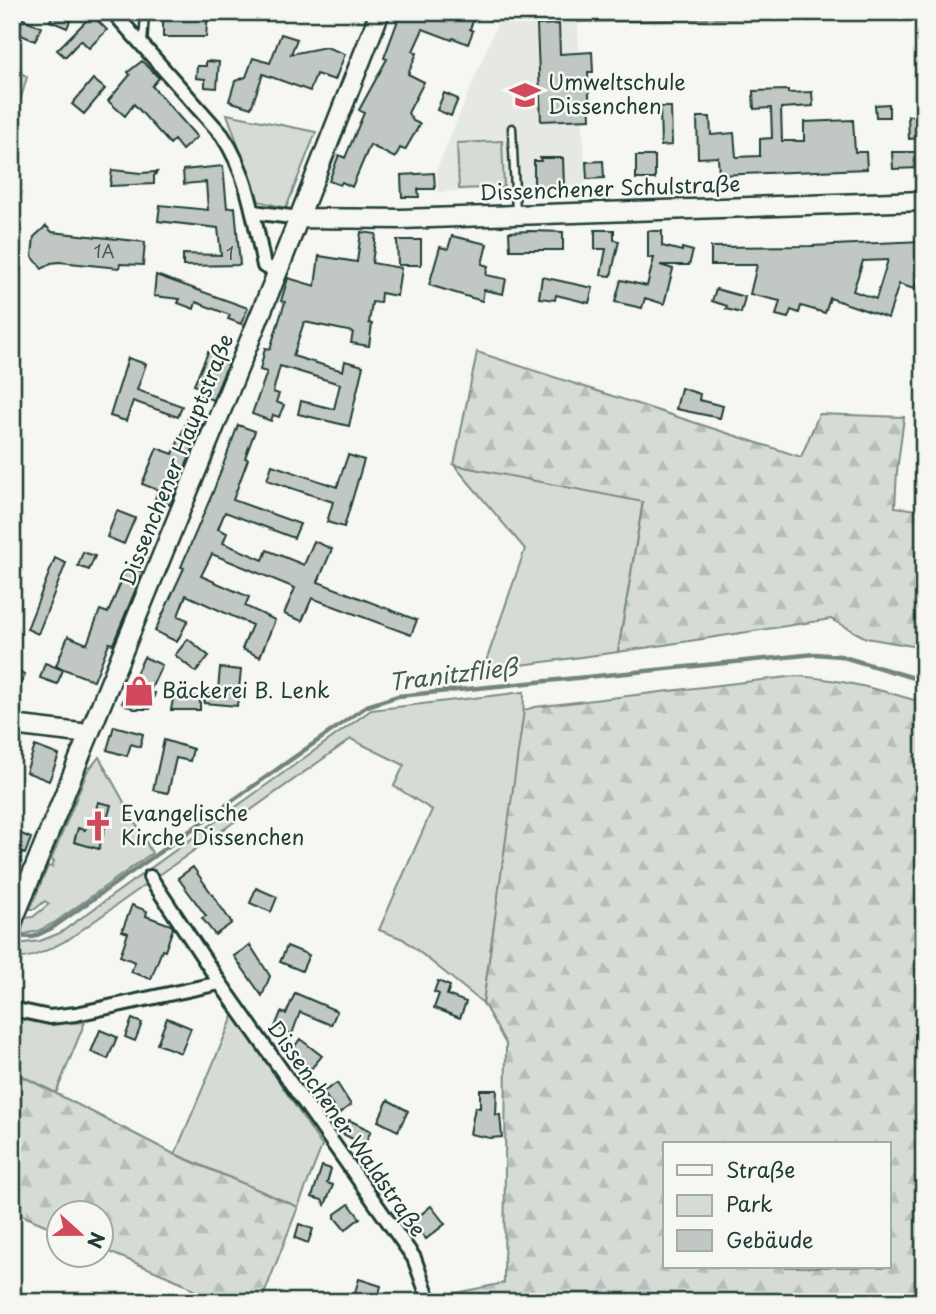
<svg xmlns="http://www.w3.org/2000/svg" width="936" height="1314" font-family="'Playpen Sans',sans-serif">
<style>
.built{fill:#e6e8e4}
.green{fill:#d6dbd6;stroke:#7a8c85;stroke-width:2}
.forest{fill:url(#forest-firs);stroke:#7a8c85;stroke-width:2;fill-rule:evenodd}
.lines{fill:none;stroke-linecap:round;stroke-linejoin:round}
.stream{stroke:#72847d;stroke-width:4.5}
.building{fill:#c1c8c3;stroke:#1f3d34;stroke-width:2;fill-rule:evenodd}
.lane-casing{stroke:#1f3d34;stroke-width:11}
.street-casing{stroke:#1f3d34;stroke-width:18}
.secondary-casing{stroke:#1f3d34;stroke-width:23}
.lane{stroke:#f6f6f2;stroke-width:6}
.street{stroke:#f6f6f2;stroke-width:12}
.secondary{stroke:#f6f6f2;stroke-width:18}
.labels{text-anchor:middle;stroke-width:5;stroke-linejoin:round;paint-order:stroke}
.number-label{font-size:18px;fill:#486058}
.poi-label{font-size:21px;fill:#1f3d34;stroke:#f6f6f2;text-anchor:start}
.street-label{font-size:21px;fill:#1f3d34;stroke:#f6f6f2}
.water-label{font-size:23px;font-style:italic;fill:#425a52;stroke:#f6f6f2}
</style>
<defs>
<pattern id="forest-firs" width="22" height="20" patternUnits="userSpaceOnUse" patternTransform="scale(1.75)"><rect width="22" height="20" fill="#d6dbd6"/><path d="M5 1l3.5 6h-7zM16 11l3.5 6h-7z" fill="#b7bdb8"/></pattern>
</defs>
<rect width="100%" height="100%" fill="#f6f6f2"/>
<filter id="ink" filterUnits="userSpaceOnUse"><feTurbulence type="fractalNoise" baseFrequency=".0143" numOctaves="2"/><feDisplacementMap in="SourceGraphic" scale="14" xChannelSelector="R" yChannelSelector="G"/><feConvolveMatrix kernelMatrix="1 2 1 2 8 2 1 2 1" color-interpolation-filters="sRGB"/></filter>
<g filter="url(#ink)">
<path class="built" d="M502 12H577L586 186 438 192 437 169Z"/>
<path class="green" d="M12 66 27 77 12 130Z
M227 114 316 132 286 208 258 201Z
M502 141 504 187 459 189 457 143Z
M454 465 643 501 618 652 483 670 525 549Z
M524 692 523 725 483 1003 403 939 379 930 432 810 394 786 404 765 351 739 69 939C50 949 34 959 12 959L17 944 40 941 60 933 371 710Z
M99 757 152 853 54 923 38 931 21 935 25 918 33 917 49 904 45 901 35 909H30L48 866 52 867 54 861 51 860 87 772Z
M234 1014 322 1146 298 1207 175 1154Z
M12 1017 51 1024 85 1022 56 1093 12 1071Z"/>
<path class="forest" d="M583 12H924V14L578 22Z
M477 352 801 457 819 414 904 417 897 471 895 507 924 511V648L866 638 831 619 618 652 643 502 454 465Z
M796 676C841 679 881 690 924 703V1302H438L437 1297 504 1283 506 1044 483 1003 524 710 535 707ZM665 1144H889V1267H665Z
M12 1071 174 1154 298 1207 261 1302H211L181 1282 102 1249V1212H60L59 1231 12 1211Z"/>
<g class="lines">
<path class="stream" d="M12 936 33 937 52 928 367 706 398 696 815 654 840 656 924 681"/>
</g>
<path class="building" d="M54 12H74L67 28 50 21Z
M163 12H208L206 37H163Z
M401 12H476L470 29 473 31 468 44 453 38 452 40 423 29 413 51 417 53 408 74 424 82 408 113 413 121 420 124 405 150 400 148 395 158 370 145 352 187 342 182 340 185 329 181 339 155 345 158 364 113 359 110 387 59 384 58Z
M92 15 107 30 89 48 81 40 65 57 57 50Z
M17 16 41 27 35 41 12 31Z
M559 24 560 54 592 52 593 72H588L590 119 541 121 537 25Z
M281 34 297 39 291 54 326 47 345 54 335 80 316 74 310 91 263 74 251 108 229 101 235 81 246 77 253 58 270 63Z
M142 61 159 78 152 86 197 137 182 150 174 140 170 144 134 104 125 116 108 101 130 75 128 72Z
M206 61 219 62 217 88 205 87V79L196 78 197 66H206Z
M93 79 105 89 84 114 72 104Z
M788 90V93L812 92 813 106 781 108 782 141H804V122L853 120 855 152H866L867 169 719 175 718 157 698 158 697 117H710L711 135 734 133 736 157 760 156V139L772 138 771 108 754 109 753 91Z
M444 93 458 99 451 116 437 110Z
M889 104V117H876L875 105Z
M660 107H671L672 145 661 146Z
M924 115V138L909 139 908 116Z
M892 152H919V168L893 169Z
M636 156H655V179H636Z
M540 158H563L564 187 541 188V185H534V161H541Z
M603 161 604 178 587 179 586 162Z
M223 166 227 208 235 207 240 265 183 266V254L221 255 218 228 158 221 160 205 208 210 206 182 184 184 183 170Z
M112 170 141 173 157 172 154 176V184L110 186Z
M434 173 435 189H418L419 197H402L401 175Z
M46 226 52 232 145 242 143 265 120 264 119 268 59 262 51 263 42 269 32 256 34 237Z
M595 230H614V240L619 241 611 276 601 275 606 249H595Z
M530 231 563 232V250H510L509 232Z
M648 231H662V246L682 251V248L693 251 689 265H660L673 269 664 304 645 298 642 308 615 302 621 280 647 286 654 258H648Z
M361 232 376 234 372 263 401 268 397 296 381 293 380 303 372 302 369 323 372 324 369 346 351 343 353 332 304 322 293 356 343 371 345 361 363 366 349 426 298 414 301 401 334 409 340 384 280 366 273 392 279 394 276 402 284 405 279 417 273 415 271 421 252 414 267 372 260 370 265 348 270 349 285 302 281 301 288 278 315 286 319 256 357 262Z
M452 236 487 244 482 264 488 266 486 275 506 279 503 294 484 290 482 301 429 285 440 247 448 249Z
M397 240H421V265H398Z
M922 241 923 263 914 289 899 284 888 318 830 298 825 313 801 306 799 313 791 310 788 318 776 315 780 301 750 294 757 265H711V247L811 246ZM888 260 876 299 853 291 863 261Z
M156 275 248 308 241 324 228 319 230 315 196 302 194 309 178 303 180 299 154 296Z
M542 277 593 288 589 303 556 295 555 300 539 298Z
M716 289 745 297 741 313 726 309 727 306 712 301Z
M208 352 229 361 213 400 197 394 200 388 194 385Z
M128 358 146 364 137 390 182 406 178 417 133 401 126 421 110 416Z
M681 388 700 394 699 400 723 406 720 418 676 409Z
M188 418 203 424 170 505 155 499 158 490 142 484 157 448 173 454Z
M238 425 255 431 245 458 248 459 233 500 300 524 294 538 225 512 218 529 227 533 223 543 263 560 267 550 304 565 314 541 332 549 318 582 417 620 411 635 312 598 302 621 284 614 295 588 212 554 201 576 249 597 245 606 275 620 260 657 242 649 252 625 186 595 178 616 188 620 177 642 155 631 184 568 181 567 213 492Z
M348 455 364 460 344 527 327 522 333 502 267 480 272 465 337 487Z
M117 511 135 518 124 544 107 537Z
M83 552 95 556 89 570 78 566Z
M55 558 66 563 38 634 27 629Z
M128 565 143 572 113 644 109 643 94 681 56 666 68 636 87 644 100 610 108 613Z
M188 639 209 656 196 672 175 655Z
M144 657 162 665 149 693H155L150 709H134L122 703Z
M45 663 63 670 57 684 40 678Z
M220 668 241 670 237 706 204 703 205 694 224 695 218 690Z
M12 669 25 674 13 705H12Z
M174 694 200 697V710H171Z
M114 726 143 734 140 747 131 744 127 756 107 750Z
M164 740 193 749 190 761 176 758 168 793 153 790Z
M35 746 59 755 49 781 26 772Z
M98 802 111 805 99 849 74 842 78 828 85 830 87 824 92 825Z
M12 830 31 838 25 854 12 849Z
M193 867 232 923 215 935 202 918 206 916 178 878Z
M256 888 277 897 271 912 250 903Z
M132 905 147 911 146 916 171 925 173 928 165 951 162 950 151 979 131 972 135 962 120 956 128 933 122 931Z
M250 945 270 976 262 996 234 956Z
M287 946 309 955 302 971 280 962Z
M438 981 450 986 447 995 466 1002 460 1018 434 1008 439 994 434 992Z
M295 993 337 1011 331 1025 300 1012 292 1034 275 1027 281 1012 286 1014Z
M167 1018 191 1028 181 1053 157 1044Z
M132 1019 142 1023 135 1041 125 1037Z
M100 1030 117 1037 108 1059 91 1052Z
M300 1039 322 1056 311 1069 290 1053Z
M337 1083 351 1105 338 1114 323 1092Z
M480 1090H497L496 1115H500L502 1137 490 1138 470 1134 475 1107 480 1108Z
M388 1100 408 1111 398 1131 378 1121Z
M349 1120 371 1131 364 1145 343 1134Z
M322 1166 331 1169 327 1183 333 1185 325 1205 322 1200 312 1197Z
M349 1204 360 1218 345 1230 335 1218V1214Z
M431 1206 445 1224 426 1239 412 1222Z
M299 1224 313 1229 308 1243 295 1238Z
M359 1279 381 1286 377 1302H352Z"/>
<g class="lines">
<g class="lane-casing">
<path id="lane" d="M143 45 145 12
M512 128 516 213"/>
</g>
<g class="street-casing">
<path id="street" d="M113 12 222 135C248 173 255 222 264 266L278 271
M253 212 299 218
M150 877 220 983
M12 1009 50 1017 76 1014 220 983 414 1258 430 1302"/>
</g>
<g class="secondary-casing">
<path id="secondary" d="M299 218 401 219 924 201
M12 725 89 734
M12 923 278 271 380 12"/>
</g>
<use href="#lane" class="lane"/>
<use href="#street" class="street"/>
<use href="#secondary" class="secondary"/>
</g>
</g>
<defs>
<g id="school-bare" transform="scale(2.415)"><path d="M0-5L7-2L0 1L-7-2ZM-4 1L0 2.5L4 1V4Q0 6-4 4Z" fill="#d1495b" stroke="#f6f6f2" stroke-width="2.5" paint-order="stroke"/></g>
<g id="shop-bare" transform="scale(2.415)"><path d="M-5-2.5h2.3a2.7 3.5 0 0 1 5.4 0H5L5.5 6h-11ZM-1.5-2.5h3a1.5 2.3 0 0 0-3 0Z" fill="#d1495b" stroke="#f6f6f2" stroke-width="2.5" paint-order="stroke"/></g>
<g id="church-bare" transform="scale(2.415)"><path d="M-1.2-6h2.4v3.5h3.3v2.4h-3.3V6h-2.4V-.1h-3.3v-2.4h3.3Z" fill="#d1495b" stroke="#f6f6f2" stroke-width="2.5" paint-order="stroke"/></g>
</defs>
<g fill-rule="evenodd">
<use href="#school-bare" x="525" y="95"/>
<use href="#shop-bare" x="139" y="691"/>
<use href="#church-bare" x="98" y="826"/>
</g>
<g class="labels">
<g class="number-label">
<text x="104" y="258">1A</text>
<text x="230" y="260">1</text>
</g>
<g class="poi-label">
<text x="548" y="90">Umweltschule<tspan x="548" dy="24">Dissenchen</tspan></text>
<text x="162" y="698">Bäckerei B. Lenk</text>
<text x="121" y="821">Evangelische<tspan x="121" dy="24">Kirche Dissenchen</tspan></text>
</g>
<g class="street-label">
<text transform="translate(610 189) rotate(-2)" y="7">Dissenchener Schulstraße</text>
<text transform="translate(177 460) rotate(-68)" y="7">Dissenchener Hauptstraße</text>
<text transform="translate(346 1129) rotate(55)" y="7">Dissenchener Waldstraße</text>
</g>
<g class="water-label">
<text transform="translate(453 675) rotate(-7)" y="8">Tranitzfließ</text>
</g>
</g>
<rect width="936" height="1314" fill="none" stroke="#f6f6f2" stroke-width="42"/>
<rect x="21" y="21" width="894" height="1272" fill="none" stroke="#1f3d34" stroke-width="2.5" filter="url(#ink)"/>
<rect x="663" y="1142" width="228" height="126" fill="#f6f6f2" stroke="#a0aca6" stroke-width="2"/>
<rect x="677" y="1165" width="35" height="10" fill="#f6f6f2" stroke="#a0aca6" stroke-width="2"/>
<text x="726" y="1178" font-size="21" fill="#1f3d34">Straße</text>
<rect x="677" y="1195" width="35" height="21" fill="#d6dbd6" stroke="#a0aca6" stroke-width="2"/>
<text x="726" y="1212" font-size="21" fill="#1f3d34">Park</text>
<rect x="677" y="1230" width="35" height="21" fill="#c1c8c3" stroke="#a0aca6" stroke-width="2"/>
<text x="726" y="1248" font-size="21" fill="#1f3d34">Gebäude</text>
<g transform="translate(80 1234) rotate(111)"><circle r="33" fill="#f6f6f2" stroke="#a0aca6" stroke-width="2"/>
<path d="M0-5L12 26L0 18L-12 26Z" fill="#d1495b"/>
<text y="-10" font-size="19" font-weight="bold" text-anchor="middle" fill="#1f3d34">N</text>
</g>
</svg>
